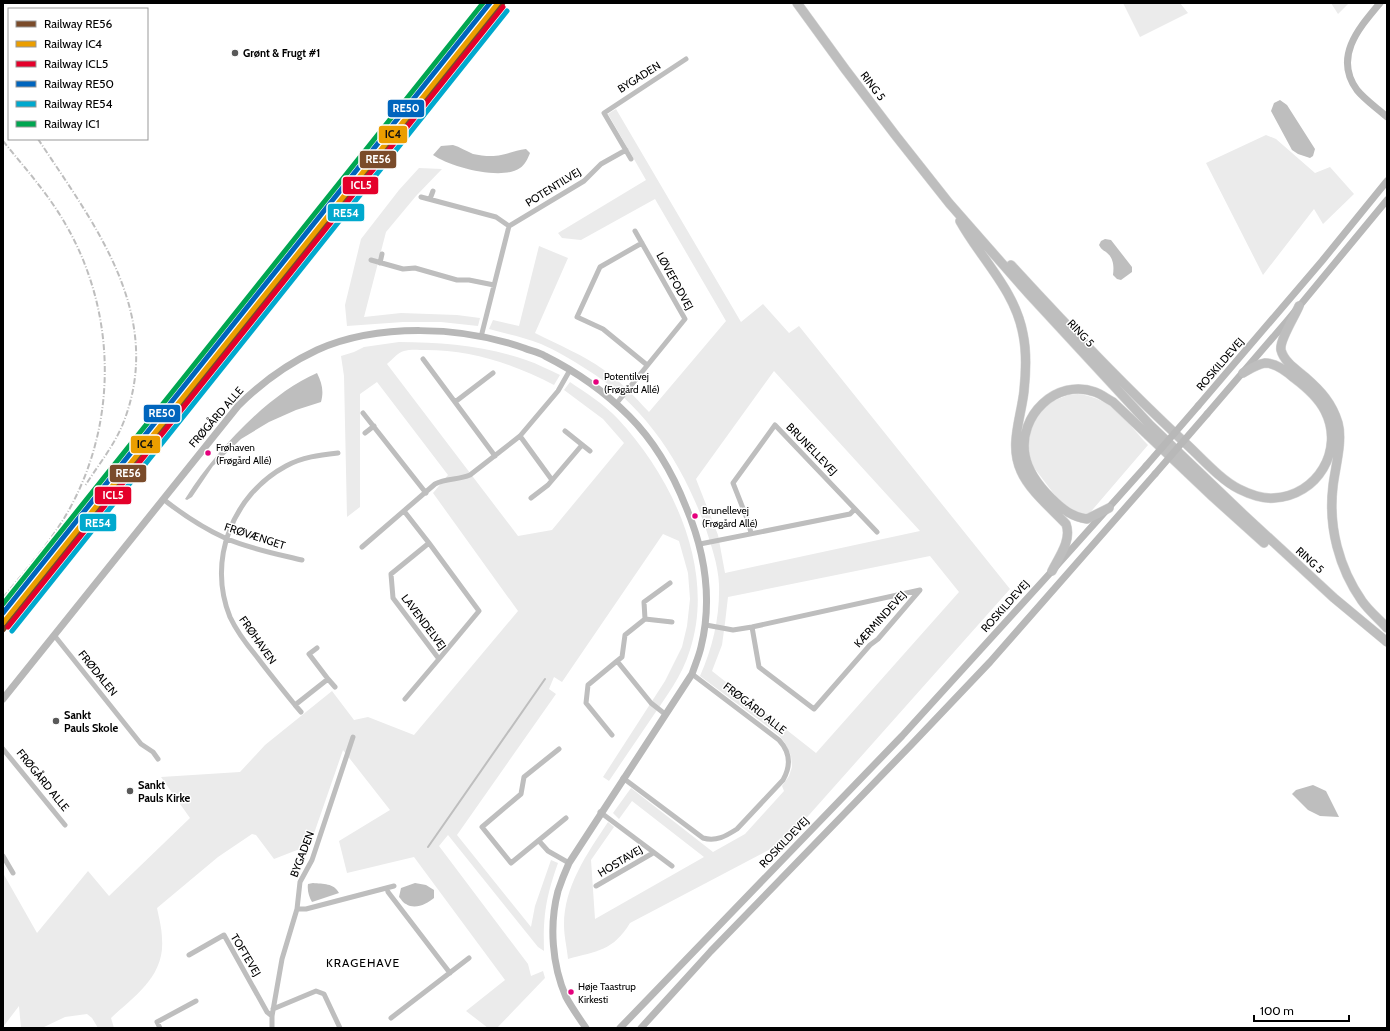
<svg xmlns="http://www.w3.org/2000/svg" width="1390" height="1031" viewBox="0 0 1390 1031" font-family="Cabin,sans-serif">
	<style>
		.green { fill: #ebebeb; fill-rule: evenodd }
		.water { fill: #bebebe }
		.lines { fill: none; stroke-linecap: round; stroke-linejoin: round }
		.stream { stroke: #bebebe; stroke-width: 2 }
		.highway-casing { stroke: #dbdbdb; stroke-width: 10 }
		.street { stroke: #bebebe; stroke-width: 5 }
		.secondary { stroke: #b8b8b8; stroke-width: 7 }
		.highway { stroke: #bebebe; stroke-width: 9 }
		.rail { stroke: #bebebe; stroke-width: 2; stroke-dasharray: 6 2 1 2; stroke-linecap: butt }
		.secondary-bridge { stroke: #b8b8b8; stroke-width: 7 }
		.rail-1-casing { stroke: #fff; stroke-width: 8 }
		.rail-2-casing { stroke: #fff; stroke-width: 8 }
		.rail-3-casing { stroke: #fff; stroke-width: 8 }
		.rail-4-casing { stroke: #fff; stroke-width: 8 }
		.rail-5-casing { stroke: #fff; stroke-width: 8 }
		.rail-6-casing { stroke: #fff; stroke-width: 8 }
		.rail-1 { stroke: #7a4b2a; stroke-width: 5 }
		.rail-2 { stroke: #eb9e00; stroke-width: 5 }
		.rail-3 { stroke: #e4002b; stroke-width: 5 }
		.rail-4 { stroke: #0065bd; stroke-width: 5 }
		.rail-5 { stroke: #00a9ce; stroke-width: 5 }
		.rail-6 { stroke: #00a651; stroke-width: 5 }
		.poi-dot { fill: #595959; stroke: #fff; stroke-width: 1.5 }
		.bus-dot { fill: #e5007d; stroke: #fff; stroke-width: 1.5 }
		.labels { text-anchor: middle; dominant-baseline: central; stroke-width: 3; stroke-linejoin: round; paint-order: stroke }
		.bus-label { font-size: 10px; fill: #000; stroke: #fff; text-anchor: start }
		.poi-label { font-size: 11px; font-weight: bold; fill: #000; stroke: #fff; text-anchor: start }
		.street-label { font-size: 11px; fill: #000; stroke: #fff }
		.neighbourhood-label { font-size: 12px; letter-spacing: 1px; fill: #000; stroke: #fff }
		.line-badge { stroke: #fff; stroke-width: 1.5 }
		.badge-label { font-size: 11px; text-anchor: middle; font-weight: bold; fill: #fff }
		.pale-badge-label { font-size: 11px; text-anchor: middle; font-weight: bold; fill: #111 }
	</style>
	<rect width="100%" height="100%" fill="#fff"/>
	<path class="green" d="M1123 3H1180L1188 13 1140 37Z
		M1331 3H1349L1338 14Z
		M616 109 741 322 763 304 789 333 799 326 1010 589 785 842 778 845 630 923C613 951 597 951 568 959 567 948 564 936 564 925 564 886 587 854 608 822L614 827 591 860 595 919 704 857 632 801 619 819 613 813 631 788 713 852 745 834 784 791 782 786 789 776 792 767 791 756 785 743 779 735 700 676C713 647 720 616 719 584 718 564 711 545 705 526 682 463 644 404 586 369 572 360 557 351 541 344 524 337 506 334 489 329L493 320 519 326 539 246 568 258 535 333C559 345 583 355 604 370 621 382 635 397 649 412L726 321 655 199 581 240 562 238 558 233 646 180 608 114ZM774 371 920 531 725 573 718 535 696 479ZM930 556 959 592 816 753 712 671 722 645 725 623 728 597Z
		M1266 135 1276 139 1315 173 1330 167 1354 194 1323 224 1314 209 1263 275 1206 163Z
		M419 168 442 169 416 196 386 232 364 317 401 313 457 315 480 318 478 326 441 322H403L347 326 345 305 361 239 399 190Z
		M399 342C443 342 485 346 526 360 538 364 549 370 560 375L554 385C514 364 472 350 425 350 419 350 410 349 404 351 398 352 392 360 387 364L518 536 552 530 624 443 603 419 564 390 570 382C586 393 604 404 618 419 673 478 716 570 690 650 682 676 666 697 651 719 637 740 623 760 609 781L603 777 665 681 682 647 687 626 690 599 688 573 679 541 663 534 562 682 554 677 549 689 556 694 457 835 531 927 535 906 551 860 558 863C546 897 543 915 544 951L538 947 448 835 439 846 528 964 531 976 543 971 545 978 497 1028H488L466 1011 505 980 414 857 347 873 339 841 390 810 343 750 310 845 274 859 256 835 252 834 218 857 157 908C159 918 162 929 162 939 165 976 135 996 111 1018L114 1028H98L92 1018 87 1014 65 1017 42 1028H21L19 1006 3 1027V873L37 933 88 871 109 896 190 818 161 777 240 772 265 745 332 691 354 720 368 717 414 735 518 611 433 493 448 475 377 382 360 394V507L347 517 344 376 341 356 354 352 364 347Z
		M1078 394C1113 398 1126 422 1148 445L1088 515H1082L1065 506 1054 494 1032 465 1027 451 1032 424 1048 403 1068 395Z"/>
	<path class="water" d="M1280 100 1287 105 1315 149 1313 156 1310 158 1298 154 1292 150 1271 111 1274 103Z
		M453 145C460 147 466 151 473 154 482 156 493 157 501 155 510 153 517 150 526 149L530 153C528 158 525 165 520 168 502 181 450 167 433 155L441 146Z
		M1105 239 1111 240 1132 267V272L1121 280 1117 279 1113 275C1114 267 1114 258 1106 252 1103 250 1101 249 1099 245L1101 241Z
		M317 373C322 383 324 391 321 402L296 410 269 422 241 439 213 466 192 497 187 500 185 499 187 496C215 452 268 394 317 373Z
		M1313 785 1326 791 1339 817 1320 816 1308 810 1292 794 1296 790Z
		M313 883C323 884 334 883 339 893L312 902C309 897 307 890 308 884Z
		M415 883 426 885 434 890V898C427 904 415 910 406 904 403 903 401 899 399 897L401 888Z"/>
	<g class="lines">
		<path class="stream" d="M428 847 545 679"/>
		<g class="highway-casing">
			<path id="highway" d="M797 3 845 69 896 136 949 203 1028 293 1149 424 1243 514 1334 598 1387 642
				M960 221C981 259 1015 290 1023 334 1027 353 1026 372 1024 391 1021 418 1009 445 1021 471 1029 490 1052 509 1066 524 1072 540 1059 557 1052 571
				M1011 265C1066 325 1122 384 1182 440 1198 454 1220 480 1239 489 1249 494 1262 499 1274 498 1317 496 1345 450 1325 411 1318 397 1306 387 1294 378 1286 371 1276 363 1265 363 1257 364 1250 369 1243 373
				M1299 306C1295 316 1279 341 1281 350 1284 362 1297 370 1305 377 1321 391 1332 403 1338 423 1343 441 1335 468 1333 486 1328 527 1339 568 1362 601 1369 611 1379 619 1387 628
				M1109 508 1087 519C1072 517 1062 509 1051 498 1039 486 1028 472 1025 455 1018 416 1056 378 1095 392 1101 394 1107 399 1113 402L1213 497 1264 543"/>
		</g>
		<path class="street" d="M631 159 604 113 686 59
			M421 197 496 217 509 226
			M430 199 433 191
			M642 243 600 267 577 317 603 329 647 365
			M371 260 403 269 415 268 457 280H469L494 285
			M380 263 382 254
			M481 337 509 226 584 181 601 164 626 150
			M423 359 495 456
			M455 402 493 373
			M616 404 685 319 635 231
			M363 413 426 493
			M565 431 590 451
			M365 433 374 426
			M520 436 552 480
			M531 498 548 485 582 445
			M163 499C182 514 203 528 225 538 250 549 277 554 302 560
			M404 511 429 543 391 574 393 598 439 659 405 699
			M751 533 748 521 733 483 775 425 877 532
			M429 543 479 611 439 659
			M700 544 850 514 855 509
			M362 547 435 484C446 478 458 480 470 475L520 436 558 391 570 370
			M645 619 644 602 670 583
			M706 625 733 630 752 627 920 590 878 639 870 645 814 709 759 667 752 627
			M54 635 141 744 153 752 158 759
			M317 648 309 654 328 679 295 705C282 689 269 673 257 657 247 645 237 632 230 617 207 561 232 495 286 466 302 457 320 455 338 453
			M617 661 622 657 625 635 645 619 672 622
			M328 679 335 687
			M295 705 301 712
			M612 735 586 703 588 685 617 661 651 703 665 714
			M3 749 65 825
			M559 749 524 777 521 794 482 827 511 863 566 818
			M623 778 703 838C716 842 726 836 737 829L783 780C791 766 790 752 779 740L692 674
			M600 812 672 866
			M539 841 548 851 569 863
			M3 856 13 873
			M596 886 653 853
			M387 888 388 892 450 973
			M297 909H306L394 886
			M189 955 224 935 267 1012 272 1016
			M273 1009 316 991 324 994 340 1028
			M391 1018 469 958
			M160 1028 157 1022 196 1001
			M272 1028V1016L282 959 297 909 300 882 312 860 353 737"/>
		<path class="secondary" d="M1380 3C1359 28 1333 57 1357 90 1365 100 1377 108 1387 117
			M1198 406 1322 261 1387 181
			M1207 414 1287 321 1387 200
			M3 699 238 406C261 383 287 364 317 350 378 323 462 326 524 348 531 351 538 352 545 356 575 371 605 392 629 416 654 441 673 474 686 507 705 552 713 598 701 647 699 656 695 665 692 674L569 863C565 872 561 882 558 891 549 925 552 965 566 997 572 1008 579 1018 586 1028
			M620 1028 902 736 1052 571 1146 466
			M641 1028 711 951 912 744 990 662 1155 474"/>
		<use href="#highway" class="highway"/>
		<path class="rail" d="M38 139C94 224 165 314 124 421 115 445 98 465 85 486
			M3 141C25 168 49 195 66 225 116 312 118 420 70 508 52 541 26 569 3 598"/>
		<path class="secondary-bridge" d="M1146 466 1198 406
			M1155 474 1207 414"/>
		<g class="rail-1-casing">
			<path id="rail-1" d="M3 630C171 422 335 211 503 3"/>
		</g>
		<g class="rail-2-casing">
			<path id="rail-2" d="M3 623 498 3"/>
		</g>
		<g class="rail-3-casing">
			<path id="rail-3" d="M8 627 503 7"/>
		</g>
		<g class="rail-4-casing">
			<path id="rail-4" d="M3 613 490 3"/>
		</g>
		<g class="rail-5-casing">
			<path id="rail-5" d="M12 631 507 11"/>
		</g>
		<g class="rail-6-casing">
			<path id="rail-6" d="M3 604 483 3"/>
		</g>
		<use href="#rail-1" class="rail-1"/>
		<use href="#rail-2" class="rail-2"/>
		<use href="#rail-3" class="rail-3"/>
		<use href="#rail-4" class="rail-4"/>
		<use href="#rail-5" class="rail-5"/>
		<use href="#rail-6" class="rail-6"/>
	</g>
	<g class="poi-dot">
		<circle cx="235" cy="53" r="4"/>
		<circle cx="56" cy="721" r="4"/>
		<circle cx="130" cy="791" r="4"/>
	</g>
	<g class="bus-dot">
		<circle cx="596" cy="382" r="3.5"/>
		<circle cx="208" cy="453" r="3.5"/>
		<circle cx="695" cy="516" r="3.5"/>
		<circle cx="571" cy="992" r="3.5"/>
	</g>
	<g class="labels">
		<g class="bus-label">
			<text x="604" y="376">Potentilvej<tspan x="604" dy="13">(Frøgård Allé)</tspan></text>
			<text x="216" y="447">Frøhaven<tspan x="216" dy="13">(Frøgård Allé)</tspan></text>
			<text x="702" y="510">Brunellevej<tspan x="702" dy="13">(Frøgård Allé)</tspan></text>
			<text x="578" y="986">Høje Taastrup<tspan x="578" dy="13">Kirkesti</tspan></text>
		</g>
		<g class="poi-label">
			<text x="243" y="53">Grønt &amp; Frugt #1</text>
			<text x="64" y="715">Sankt<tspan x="64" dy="13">Pauls Skole</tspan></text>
			<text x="138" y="785">Sankt<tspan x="138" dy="13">Pauls Kirke</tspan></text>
		</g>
		<g class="street-label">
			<text transform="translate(639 77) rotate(-32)">BYGADEN</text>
			<text transform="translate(873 86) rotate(53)">RING 5</text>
			<text transform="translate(553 187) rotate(-32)">POTENTILVEJ</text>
			<text transform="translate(675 281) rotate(61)">LØVEFODVEJ</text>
			<text transform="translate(1081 333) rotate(47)">RING 5</text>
			<text transform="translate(1220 364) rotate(-49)">ROSKILDEVEJ</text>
			<text transform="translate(216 417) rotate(-49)">FRØGÅRD ALLE</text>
			<text transform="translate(812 449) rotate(46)">BRUNELLEVEJ</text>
			<text transform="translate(255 536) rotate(18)">FRØVÆNGET</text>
			<text transform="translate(1310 560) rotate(42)">RING 5</text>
			<text transform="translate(1005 606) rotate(-48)">ROSKILDEVEJ</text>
			<text transform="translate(880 619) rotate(-48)">KÆRMINDEVEJ</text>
			<text transform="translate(424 622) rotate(53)">LAVENDELVEJ</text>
			<text transform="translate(258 640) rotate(55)">FRØHAVEN</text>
			<text transform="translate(98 673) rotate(51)">FRØDALEN</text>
			<text transform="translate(755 708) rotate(38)">FRØGÅRD ALLE</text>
			<text transform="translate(43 780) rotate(51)">FRØGÅRD ALLE</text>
			<text transform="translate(784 842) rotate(-46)">ROSKILDEVEJ</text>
			<text transform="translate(302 854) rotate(-69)">BYGADEN</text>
			<text transform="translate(620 861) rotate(-31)">HOSTAVEJ</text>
			<text transform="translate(246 955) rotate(59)">TOFTEVEJ</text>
		</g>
		<g class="neighbourhood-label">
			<text x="363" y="962">KRAGEHAVE</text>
		</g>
	</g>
	<g class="line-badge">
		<rect x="387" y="99" width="38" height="19" rx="4" fill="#0065bd"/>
		<rect x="378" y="125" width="30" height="19" rx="4" fill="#eb9e00"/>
		<rect x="359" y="150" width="38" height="19" rx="4" fill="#7a4b2a"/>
		<rect x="342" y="176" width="37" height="19" rx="4" fill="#e4002b"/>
		<rect x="327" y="203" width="38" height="19" rx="4" fill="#00a9ce"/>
		<rect x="143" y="404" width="38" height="19" rx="4" fill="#0065bd"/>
		<rect x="130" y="435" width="31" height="19" rx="4" fill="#eb9e00"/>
		<rect x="109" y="464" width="38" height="19" rx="4" fill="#7a4b2a"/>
		<rect x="94" y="486" width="38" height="19" rx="4" fill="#e4002b"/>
		<rect x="79" y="513" width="38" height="19" rx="4" fill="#00a9ce"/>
	</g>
	<g class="badge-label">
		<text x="406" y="112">RE50</text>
		<text x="378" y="163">RE56</text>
		<text x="361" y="189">ICL5</text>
		<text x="346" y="217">RE54</text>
		<text x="162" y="417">RE50</text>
		<text x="128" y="477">RE56</text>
		<text x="113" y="499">ICL5</text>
		<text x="98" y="527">RE54</text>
	</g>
	<g class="pale-badge-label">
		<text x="393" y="138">IC4</text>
		<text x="145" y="448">IC4</text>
	</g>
	<rect width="1390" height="1031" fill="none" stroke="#000000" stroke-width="8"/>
	<rect x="8" y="8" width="140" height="132" fill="#ffffff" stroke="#999999"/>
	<rect x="16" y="21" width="20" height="6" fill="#7a4b2a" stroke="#999999"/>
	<text x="44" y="28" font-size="12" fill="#000000">Railway RE56</text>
	<rect x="16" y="41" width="20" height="6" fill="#eb9e00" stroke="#999999"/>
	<text x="44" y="48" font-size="12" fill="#000000">Railway IC4</text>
	<rect x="16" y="61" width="20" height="6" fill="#e4002b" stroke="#999999"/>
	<text x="44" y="68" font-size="12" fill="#000000">Railway ICL5</text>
	<rect x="16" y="81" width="20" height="6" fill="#0065bd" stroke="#999999"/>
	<text x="44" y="88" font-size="12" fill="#000000">Railway RE50</text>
	<rect x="16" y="101" width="20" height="6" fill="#00a9ce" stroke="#999999"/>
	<text x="44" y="108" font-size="12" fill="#000000">Railway RE54</text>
	<rect x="16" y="121" width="20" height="6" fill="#00a651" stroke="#999999"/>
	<text x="44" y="128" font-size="12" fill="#000000">Railway IC1</text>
	<path d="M1254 1015v6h95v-6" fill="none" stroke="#000000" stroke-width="2"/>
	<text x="1260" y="1015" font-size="12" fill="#000000" stroke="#ffffff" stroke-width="3" paint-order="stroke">100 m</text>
</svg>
